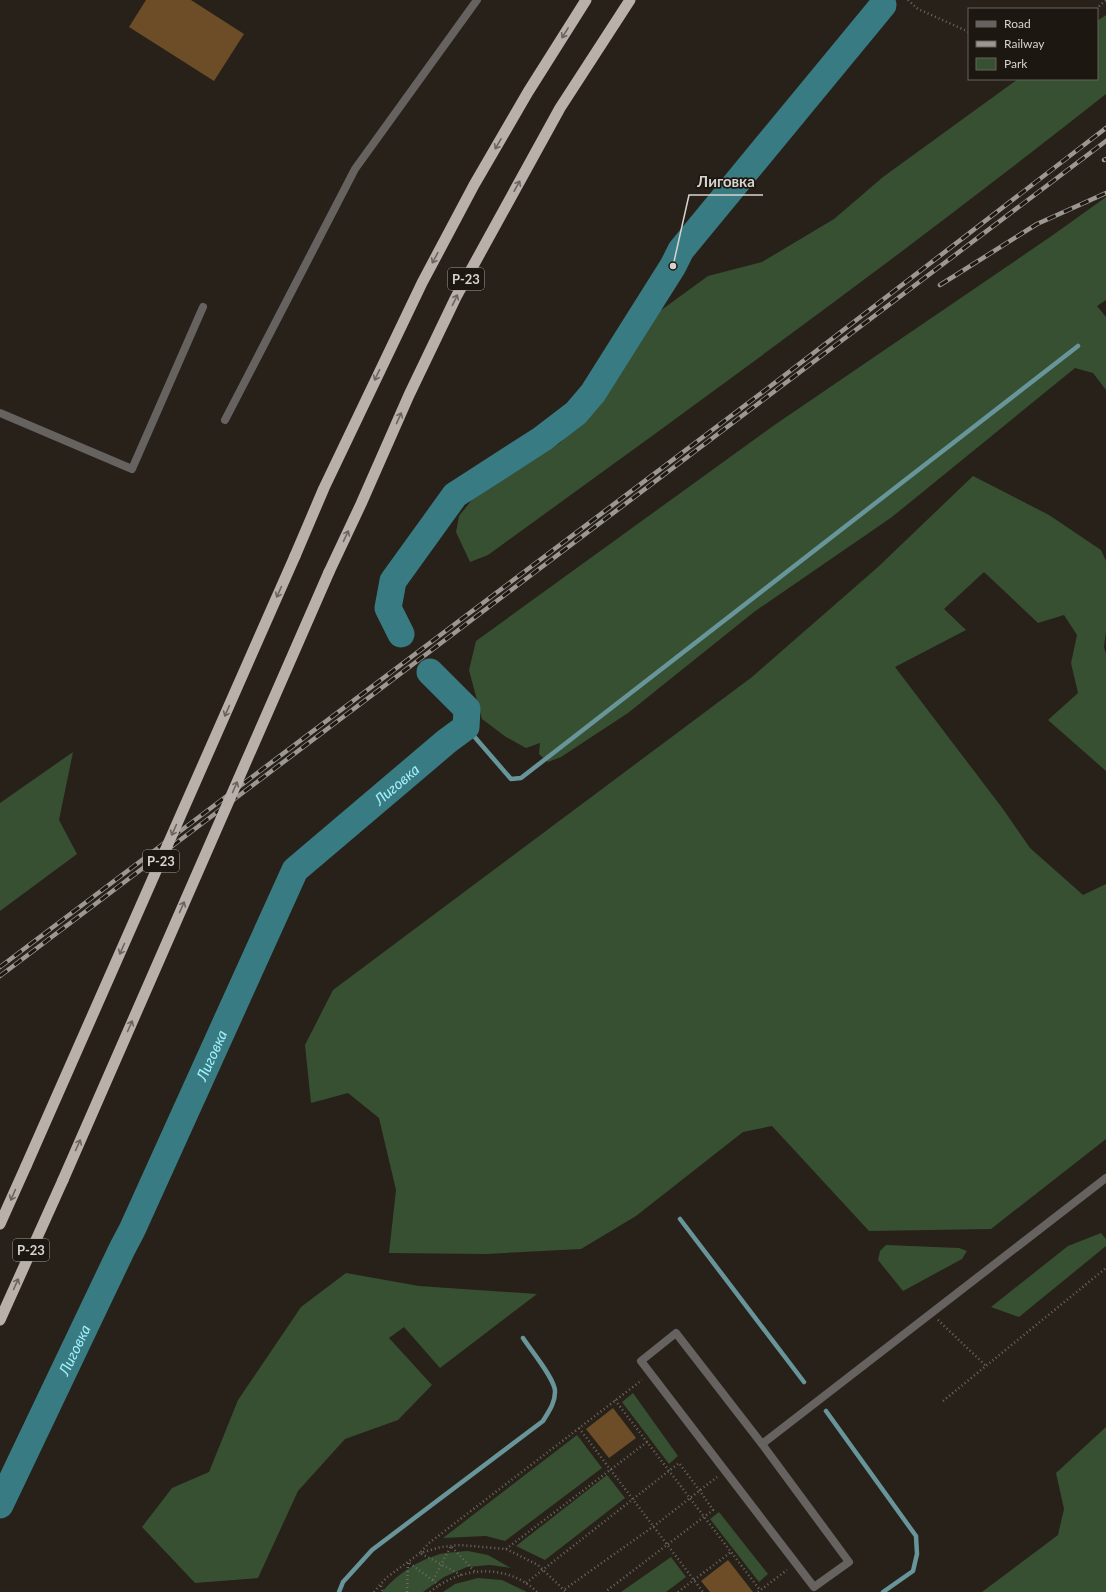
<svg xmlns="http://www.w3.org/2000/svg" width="1106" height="1592" viewBox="0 0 1106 1592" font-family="Lato,sans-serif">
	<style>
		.green { fill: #365031 }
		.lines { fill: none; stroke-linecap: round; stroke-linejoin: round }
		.stream { stroke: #68959a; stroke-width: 4.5 }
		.river { stroke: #397b83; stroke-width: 27 }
		.building { fill: #6c4d27 }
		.path { stroke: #6e6963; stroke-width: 2.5; stroke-dasharray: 1 3; stroke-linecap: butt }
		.service { stroke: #666260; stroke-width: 8 }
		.minor { stroke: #666260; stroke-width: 8 }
		.trunk { stroke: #b9b0aa; stroke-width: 11 }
		.rail-casing { stroke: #9c9792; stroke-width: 4.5 }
		.rail { stroke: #1d1711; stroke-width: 3; stroke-dasharray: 9; stroke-linecap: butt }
		.trunk-bridge { stroke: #b9b0aa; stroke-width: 11 }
		.oneway { stroke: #6b645e }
		.labels { text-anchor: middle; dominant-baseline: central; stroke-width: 3.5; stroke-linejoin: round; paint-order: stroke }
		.shield { fill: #1d1711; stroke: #9f9b96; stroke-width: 1 }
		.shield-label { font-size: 13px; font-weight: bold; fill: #d7d3cf }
		.water-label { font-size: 15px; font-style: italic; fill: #a3f2fd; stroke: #1d1711 }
		.leader { fill: none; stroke: #d7d3cf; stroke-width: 1.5 }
		.callout-dot { fill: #d7d3cf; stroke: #1d1711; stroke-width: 1.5 }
		.callout-label { font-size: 15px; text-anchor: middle; font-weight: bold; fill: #d7d3cf; stroke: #1d1711; stroke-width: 3.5; stroke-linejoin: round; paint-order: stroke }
	</style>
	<rect width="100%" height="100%" fill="#27211a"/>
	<path class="green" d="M1106 15V94C904 254 696 404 488 555L470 562 456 532 459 516 475 496 514 470 560 443 591 411 649 319 708 276 762 262 834 219 883 177 1018 79H1097V21Z
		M1106 197V300L1097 306 1106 317V390L1093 373 1075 368 892 517 754 612 628 713 561 757 548 762 539 754 540 743 526 748 506 737 482 719 469 670 476 641 773 426 1053 235Z
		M973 476 1049 515 1101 550 1106 561V631L1104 647 1106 654V771L1048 720 1078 693 1071 663 1077 635 1064 615 1038 623 984 572 944 609 966 630 895 667 1003 809 1030 848 1083 895 1106 884V1139L991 1229 869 1231 772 1126 743 1132 636 1216 581 1249 486 1254 389 1253 396 1190 379 1118 348 1093 311 1103 305 1045 333 990 752 677 878 567Z
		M73 752 59 820 77 854 0 911V803Z
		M1101 1233 1106 1239V1246L1019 1317 991 1307 1068 1246Z
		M886 1245 959 1248 967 1251 962 1259 903 1291 878 1260 880 1251Z
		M346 1273 419 1286 537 1294 440 1368 404 1327 389 1338 432 1385 398 1420 345 1439 298 1491 258 1578 195 1583 142 1527 172 1488 209 1472 238 1400 301 1307Z
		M633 1393 678 1456 669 1464 622 1402Z
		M1106 1427V1592H982L1058 1535 1064 1509 1056 1473Z
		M577 1435 602 1468 505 1541 486 1536 443 1538Z
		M607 1475 625 1498 545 1560 516 1546Z
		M719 1512 768 1574 759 1582 710 1519Z
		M468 1551 488 1555 511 1568 490 1565 467 1567 444 1577 423 1592H382C397 1574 417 1561 440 1554 449 1552 459 1552 468 1551Z
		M671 1557 686 1577 666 1592H621Z
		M478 1578 502 1580 527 1592H443L455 1584Z"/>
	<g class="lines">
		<path class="stream" d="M466 727 511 779 521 778 1078 346
			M680 1219 804 1382
			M826 1411 916 1536 917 1554 913 1571 883 1592
			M339 1592 343 1582 372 1550 543 1421C549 1411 555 1403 555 1392 556 1380 530 1349 523 1338"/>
		<g class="river">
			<path d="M401 634 388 608 393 581 455 495 542 439 576 413 593 393 673 266 681 250 883 5"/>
			<path id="s1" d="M0 1505 122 1249 132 1230 295 870 447 741 466 727 467 709 430 672"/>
		</g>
	</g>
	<path class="building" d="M146 0H191L244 34 214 81 129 27Z
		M613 1408 636 1438 609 1458 586 1429Z
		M728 1560 753 1592H710L701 1581Z"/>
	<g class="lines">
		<path class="path" d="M908 0 918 9 969 32
			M1096 9 1106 0
			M938 1320 986 1366
			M615 1400 760 1590
			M943 1401 1106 1268
			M579 1428 703 1592
			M506 1549 647 1442
			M461 1575 420 1553 429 1543 642 1380
			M433 1580 451 1546 475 1572
			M526 1583 679 1463 700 1491 713 1510 605 1592
			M381 1586 383 1592
			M565 1589 654 1526 717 1477
			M374 1592 386 1578 420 1553 441 1547 460 1545 506 1549 538 1565 566 1592
			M407 1592 408 1562 439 1585
			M430 1592C461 1566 507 1563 537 1592
			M678 1592 731 1552
			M758 1592 787 1570"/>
		<path class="service" d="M0 413 132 469 203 307
			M225 420 355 169 477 0
			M676 1333 762 1444 849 1562 814 1587 641 1361Z"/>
		<path class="minor" d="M762 1444 1106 1178"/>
		<path class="trunk" d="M295 556 324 488 422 283 474 185 528 92 586 0
			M329 572 361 504 409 395 456 297 560 108 630 0
			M0 1224 26 1166
			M0 1320 63 1180"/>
		<g class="rail-casing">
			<path id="rail" d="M1104 160 1106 159
				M940 285 1037 224 1106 193
				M0 967 768 388 1106 128
				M0 976 1106 141"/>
		</g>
		<use href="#rail" class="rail"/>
		<path class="trunk-bridge" d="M26 1166 295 556
			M63 1180 329 572"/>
	</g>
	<defs><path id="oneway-shaft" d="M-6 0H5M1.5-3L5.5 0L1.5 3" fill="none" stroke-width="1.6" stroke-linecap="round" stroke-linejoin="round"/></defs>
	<g class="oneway">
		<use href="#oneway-shaft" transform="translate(565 33) rotate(122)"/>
		<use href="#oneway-shaft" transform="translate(498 144) rotate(120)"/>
		<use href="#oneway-shaft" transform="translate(517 186) rotate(-61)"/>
		<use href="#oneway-shaft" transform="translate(435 258) rotate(118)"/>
		<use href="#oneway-shaft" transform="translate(455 300) rotate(-64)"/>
		<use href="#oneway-shaft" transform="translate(377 375) rotate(116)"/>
		<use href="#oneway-shaft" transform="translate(399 418) rotate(-66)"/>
		<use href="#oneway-shaft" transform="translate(346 536) rotate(-65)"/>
		<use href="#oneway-shaft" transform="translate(279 592) rotate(114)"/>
		<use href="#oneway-shaft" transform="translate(227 711) rotate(114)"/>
		<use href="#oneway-shaft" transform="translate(235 787) rotate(-66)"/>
		<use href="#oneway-shaft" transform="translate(174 830) rotate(114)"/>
		<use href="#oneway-shaft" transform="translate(182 907) rotate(-66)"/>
		<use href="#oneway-shaft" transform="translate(122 949) rotate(114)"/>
		<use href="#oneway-shaft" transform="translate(130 1026) rotate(-66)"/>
		<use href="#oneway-shaft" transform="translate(78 1145) rotate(-66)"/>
		<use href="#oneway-shaft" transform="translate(13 1195) rotate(114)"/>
		<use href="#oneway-shaft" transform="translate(16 1284) rotate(-66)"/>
	</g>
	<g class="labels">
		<g class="shield">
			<rect x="448" y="268" width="36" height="22" rx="3"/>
			<rect x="143" y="850" width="36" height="22" rx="3"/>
			<rect x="13" y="1239" width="36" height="22" rx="3"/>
		</g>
		<g class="shield-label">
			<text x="466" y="279">Р-23</text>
			<text x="161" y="861">Р-23</text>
			<text x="31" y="1250">Р-23</text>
		</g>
		<g class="water-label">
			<text stroke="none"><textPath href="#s1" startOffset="833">Лиговка</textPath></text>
			<text stroke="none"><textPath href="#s1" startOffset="497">Лиговка</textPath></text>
			<text stroke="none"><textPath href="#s1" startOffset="172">Лиговка</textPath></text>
		</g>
	</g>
	<path class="leader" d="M673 266L689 195H763"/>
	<circle class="callout-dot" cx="673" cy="266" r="4"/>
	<g class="callout-label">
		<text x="726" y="187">Лиговка</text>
	</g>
	<rect x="968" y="8" width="130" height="72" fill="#1d1711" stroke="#67625d"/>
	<rect x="976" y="21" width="20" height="6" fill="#666260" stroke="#67625d"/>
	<text x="1004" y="28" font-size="12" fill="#d7d3cf">Road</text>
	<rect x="976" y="41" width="20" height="6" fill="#9c9792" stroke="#67625d"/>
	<text x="1004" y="48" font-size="12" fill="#d7d3cf">Railway</text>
	<rect x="976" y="58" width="20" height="12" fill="#365031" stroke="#67625d"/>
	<text x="1004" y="68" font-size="12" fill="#d7d3cf">Park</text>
</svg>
